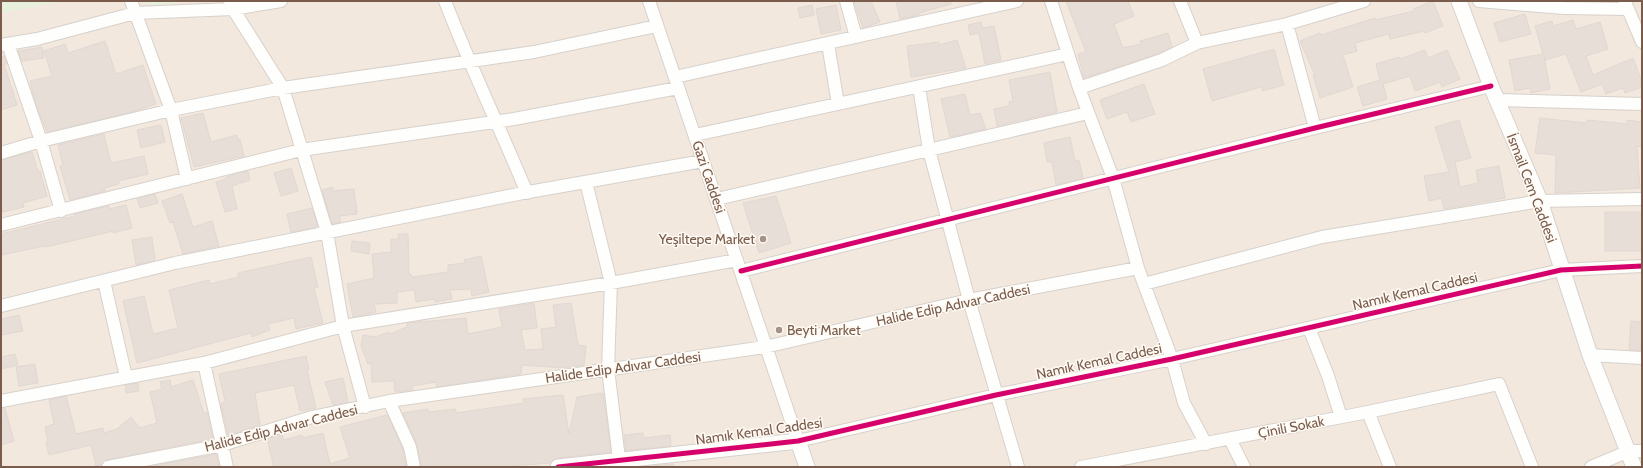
<svg xmlns="http://www.w3.org/2000/svg" width="1643" height="468" viewBox="0 0 1643 468" font-family="Cabin,sans-serif">
	<style>
		.residential { fill: #f2e8de }
		.green { fill: #e7f0db }
		.building { fill: #e6ded7; stroke: #e2d8d2 }
		.lines { fill: none; stroke-linecap: round; stroke-linejoin: round }
		.minor-casing { stroke: #d7d1cb; stroke-width: 14 }
		.tertiary-casing { stroke: #d7d1cb; stroke-width: 17 }
		.minor { stroke: #fefefd; stroke-width: 12 }
		.tertiary { stroke: #fefefd; stroke-width: 15 }
		.cycleway-casing { stroke: #fffaf3; stroke-width: 8 }
		.cycleway { stroke: #d6006c; stroke-width: 5 }
		.poi-dot { fill: #a69286; stroke: #fffaf3; stroke-width: 1.5 }
		.labels { text-anchor: middle; dominant-baseline: central; stroke-width: 3; stroke-linejoin: round; paint-order: stroke }
		.street-label { font-size: 14px; fill: #7a5c4d; stroke: #fffaf3 }
		.poi-label { font-size: 14px; fill: #7a5c4d; stroke: #fffaf3; text-anchor: end }
	</style>
	<rect width="100%" height="100%" fill="#f9f5f0"/>
	<path class="residential" d="M1 1H1642V467H1Z"/>
	<path class="green" d="M1 1H62L1 13Z
		M141 1H190L152 6Z"/>
	<path class="building" d="M854 1H871L880 22 863 28Z
		M896 1H951V4L919 13V15L900 19Z
		M1066 1H1128L1134 16 1114 24 1123 48 1141 44 1140 41 1168 33 1172 47 1159 53 1084 78 1078 54 1086 52Z
		M1433 1 1443 26 1425 33 1424 31 1390 39 1389 34 1355 43 1357 51 1343 55 1353 87 1320 98 1313 75H1315L1300 41 1320 33 1321 35 1375 18V20L1414 11 1413 9Z
		M812 5 814 15 800 18 798 8Z
		M836 5 841 30 821 34 816 9Z
		M1525 14 1531 34 1500 42 1494 23Z
		M1573 20 1576 29 1600 22 1608 49 1586 56 1593 75 1633 58 1642 82V87L1625 93 1623 88 1606 94 1602 84 1581 92 1566 54 1545 60 1544 56 1550 89 1531 93 1530 88 1515 91 1509 60 1543 54 1535 26 1552 21 1553 26Z
		M981 22 982 28 994 26 1001 60 985 64 979 33 970 35 968 25Z
		M957 40 966 68 911 77 907 46 939 42V45Z
		M105 41 116 74 143 65 156 104 132 112 47 132 35 102 30 81 52 76 44 51 65 44 68 53Z
		M42 47 44 58 22 61 18 51Z
		M1274 49 1284 85 1263 91 1261 87 1212 101 1203 69Z
		M1425 50 1428 58 1447 50 1460 79 1442 87 1440 82 1415 91 1410 76 1383 84 1387 99 1363 106 1357 87 1380 80 1376 64 1399 57 1400 59Z
		M4 56 7 64H4L17 105 1 110V57Z
		M1050 72 1057 112 997 126 994 109 1009 106V102L1013 101 1009 80Z
		M1144 84 1155 114 1131 122 1127 112 1107 119 1100 100Z
		M965 94 970 115 980 113 986 129 950 137 941 99Z
		M203 113 211 142 237 135 238 140 240 139 244 156 194 167 181 118Z
		M1540 118 1587 123V120L1627 124V120L1642 122V147L1637 146 1640 188 1555 193 1556 155 1535 153Z
		M1459 120 1471 158 1455 162 1460 187 1478 183 1476 170 1499 166 1505 198 1444 209 1442 198 1429 201 1424 176 1449 172 1435 127Z
		M161 125 165 142 141 148 137 130Z
		M104 134 111 163 144 156 148 174 118 181 119 184 104 188 105 191 70 200 60 166 63 165 58 145Z
		M1070 137 1075 161 1079 160 1083 178 1056 185 1052 162H1047L1044 143Z
		M32 152 38 172 40 171 47 196 23 203 24 207 3 212 1 205V160Z
		M291 168 298 191 281 196 274 173Z
		M248 171 250 180 232 186 237 209 225 212 216 182 226 179V177Z
		M333 187V191L354 189 357 214 339 216 341 222 332 224 322 190Z
		M155 194 158 203 140 208 137 199Z
		M182 194 193 227 212 221 219 246 183 254 173 222 170 223 162 201Z
		M776 196 791 243 759 253 743 203Z
		M126 205 132 228 113 233V231L46 247 45 246 1 255V234L75 216 74 214 109 206V209Z
		M312 208 318 227 291 232 287 214Z
		M1605 212H1642V251H1605Z
		M398 234H408L409 275 411 274 412 277 448 272V265L465 263 464 260 481 256 489 292 472 296 471 289 450 290 452 299 435 302 434 299 416 302 414 290 397 292V303L374 304 376 312 353 317 347 284 374 278 372 254 391 252V239H399Z
		M152 237 155 260 136 265 132 240Z
		M352 241 370 243 369 254 351 251Z
		M311 257 318 287 314 288 323 323 296 329 294 318 268 324 270 330 252 337 251 333 137 363 123 301 144 296 153 334 178 328 169 290 209 280 210 284 238 277V273Z
		M534 303 537 328 521 330 525 350 543 349 541 329 556 327 553 305 571 303 578 345 586 346 584 365 564 368 522 365 521 374 437 387 436 382 412 386 413 390 395 392 394 381 372 382 371 363 368 364 361 346 363 335 375 337 389 332 390 334 407 327V323L466 318 468 334 502 327 499 309Z
		M19 315 23 331 1 335V319Z
		M1631 321 1642 322V350H1629Z
		M15 354 18 365 1 369V357Z
		M306 356 309 370H307L316 408 300 411 294 385 255 393 260 425 228 435 221 404 225 401 219 374Z
		M35 364 38 383 19 386 16 367Z
		M343 378 348 402 333 405 325 382Z
		M170 380 171 387 193 380 204 414 207 412 213 439 107 460 101 465 96 466 91 445 49 455 46 442 48 441 45 427 54 424 49 400 66 396 76 434 103 428 104 433 117 429 131 417 140 428 157 423 150 392 162 389 160 382Z
		M138 383 139 391 126 393 125 385Z
		M603 393 611 452 557 458 550 463 498 467H421L417 444 403 413 428 409V412L456 409V413L524 403 523 399 563 395 569 434 577 397Z
		M1 408H5L14 441 1 445Z
		M387 415 403 449 406 467H274L267 439 282 434 284 440 302 435 303 438 323 433 330 464 350 458 340 427Z
		M643 433V438L670 435 671 446 626 451 624 435Z
		M216 454 219 467H148Z
		M673 464 674 467 653 466Z"/>
	<g class="lines">
		<g class="minor-casing">
			<path id="minor" d="M131 1 171 110 187 179
				M230 1 233 9 283 88 327 232 343 326 365 407
				M445 1C470 66 500 128 527 193
				M649 1 798 441 996 395 1172 359 1561 270 1642 266
				M846 1 856 37
				M1051 1 1079 88 1113 178 1138 268 1172 359 1184 403 1206 444
				M1180 1 1197 43
				M1479 1 1564 8 1628 9
				M1625 2 1642 42
				M1287 24 1315 128
				M8 44 41 141 61 211
				M828 44 838 104
				M1 45 37 39 135 13 233 9 281 1
				M675 77 1017 1
				M919 87 929 150 969 300 1018 467
				M1079 88 1162 60 1197 43 1287 24 1364 1
				M1497 100 1642 104
				M695 135 1068 54
				M1 153 41 141 171 110 283 88 534 52 657 26
				M586 182 611 283 608 369 620 467
				M717 199 1088 113
				M1 225 301 150 514 119 678 88
				M741 271 1315 128 1491 86
				M104 281 126 377
				M1144 284 1322 237 1540 201 1642 199
				M1 306 175 263 523 193 703 161
				M1309 328 1328 376 1341 417
				M1590 355 1642 358
				M204 363 227 467
				M1 401 204 363 343 326 611 283 737 260
				M389 401 410 447 414 467
				M1368 412 1390 467
				M1230 439 1244 467
				M108 467 222 445 312 417 389 401 765 347 969 300 1138 268
				M1081 467 1368 412 1499 384 1532 467
				M1591 467 1629 451H1642"/>
		</g>
		<g class="tertiary-casing">
			<path id="tertiary" d="M1459 1 1491 86 1540 201 1590 355 1634 467
				M558 467 798 441 807 467"/>
		</g>
		<use href="#minor" class="minor"/>
		<use href="#tertiary" class="tertiary"/>
		<g class="cycleway-casing">
			<path id="cycleway" d="M741 271 1315 128 1491 86
				M558 467 798 441 996 395 1172 359 1561 270 1642 266"/>
		</g>
		<use href="#cycleway" class="cycleway"/>
	</g>
	<g class="poi-dot">
		<circle cx="763" cy="239" r="4"/>
		<circle cx="779" cy="330" r="4"/>
	</g>
	<g class="labels">
		<g class="street-label">
			<text transform="translate(709 177) rotate(71)">Gazi Caddesi</text>
			<text transform="translate(1532 188) rotate(69)">İsmail Cem Caddesi</text>
			<text transform="translate(1415 291) rotate(-13)">Namık Kemal Caddesi</text>
			<text transform="translate(953 305) rotate(-12)">Halide Edip Adıvar Caddesi</text>
			<text transform="translate(1099 361) rotate(-12)">Namık Kemal Caddesi</text>
			<text transform="translate(623 367) rotate(-8)">Halide Edip Adıvar Caddesi</text>
			<text transform="translate(1291 427) rotate(-11)">Çinili Sokak</text>
			<text transform="translate(281 428) rotate(-14)">Halide Edip Adıvar Caddesi</text>
			<text transform="translate(759 431) rotate(-8)">Namık Kemal Caddesi</text>
		</g>
		<g class="poi-label">
			<text x="755" y="239">Yeşiltepe Market</text>
			<text x="787" y="330" text-anchor="start">Beyti Market</text>
		</g>
	</g>
	<rect width="1643" height="468" fill="none" stroke="#7a5c4d" stroke-width="4"/>
</svg>
